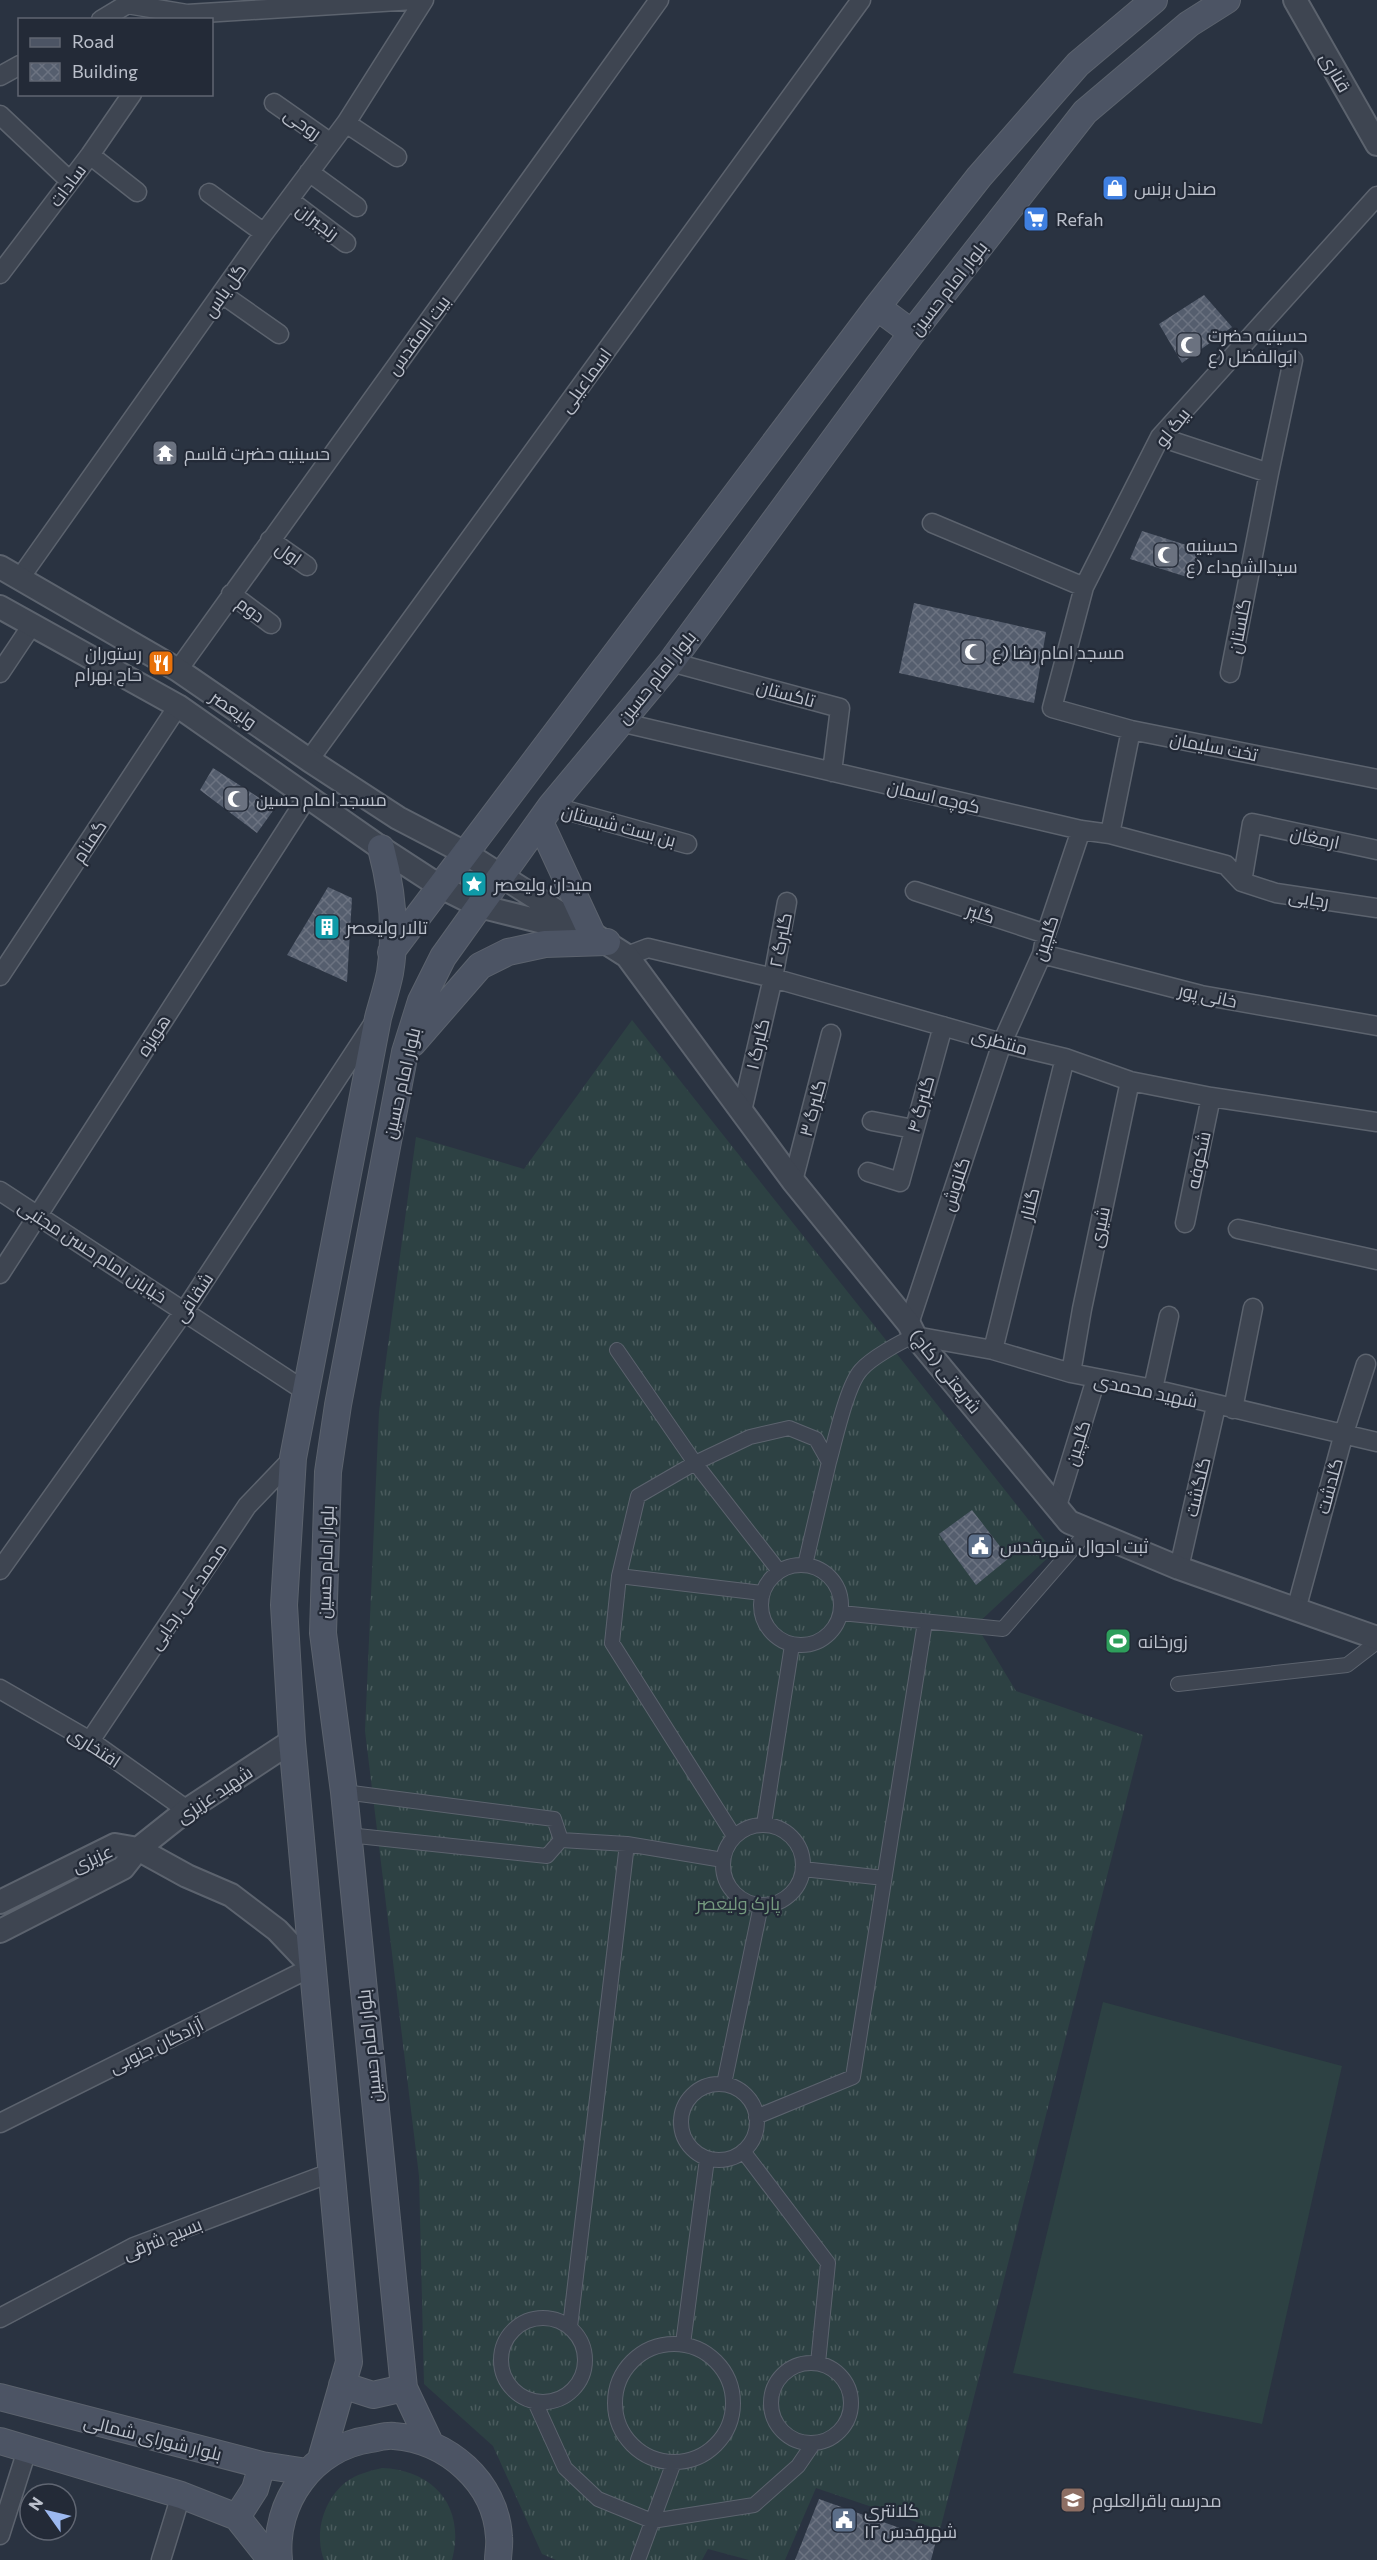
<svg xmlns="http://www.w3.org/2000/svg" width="1377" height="2560" viewBox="0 0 1377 2560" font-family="Commissioner,Cairo,sans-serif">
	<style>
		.grass { fill: url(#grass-tufts) }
		.garden { fill: #2d4143 }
		.building { fill: url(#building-cross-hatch) }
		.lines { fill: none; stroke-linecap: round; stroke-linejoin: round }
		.pedestrian-casing { stroke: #5c636e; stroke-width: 16 }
		.minor-casing { stroke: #5c636e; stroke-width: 21 }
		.tertiary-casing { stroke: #5c636e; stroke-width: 26 }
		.secondary-casing { stroke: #5c636e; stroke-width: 28 }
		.pedestrian { stroke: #3e4551; stroke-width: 14 }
		.minor { stroke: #3e4551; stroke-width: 18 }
		.tertiary { stroke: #3e4551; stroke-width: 22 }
		.secondary { stroke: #4c5464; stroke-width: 26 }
		.labels { text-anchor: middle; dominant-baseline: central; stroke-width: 4.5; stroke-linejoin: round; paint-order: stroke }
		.street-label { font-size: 18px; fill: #bbc0cb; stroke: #232a37 }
		.poi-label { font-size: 18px; fill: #bbc0cb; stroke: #232a37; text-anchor: start }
		.park-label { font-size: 18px; fill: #759a7f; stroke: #232a37 }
	</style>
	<defs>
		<pattern id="grass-tufts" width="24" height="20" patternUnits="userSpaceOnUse" patternTransform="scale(1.5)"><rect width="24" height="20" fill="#2d4143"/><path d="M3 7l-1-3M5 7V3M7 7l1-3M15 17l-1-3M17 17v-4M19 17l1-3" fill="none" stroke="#4a5b5d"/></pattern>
		<pattern id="building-cross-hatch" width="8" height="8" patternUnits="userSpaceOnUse" patternTransform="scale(1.5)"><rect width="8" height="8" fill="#555e6e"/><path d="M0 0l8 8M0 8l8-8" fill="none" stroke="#6c7381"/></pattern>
	</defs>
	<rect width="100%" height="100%" fill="#2a3341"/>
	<path class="grass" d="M632 1020 1054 1552 976 1625 1016 1691 1143 1735 940 2530 816 2488 785 2560H749L708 2549 702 2560H556L542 2554 493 2446 424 2384 419 2176 365 1731 379 1412 416 1137 524 1169Z
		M382 2468C434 2470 466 2507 452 2560H324C314 2534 323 2500 346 2482 357 2474 369 2471 382 2468Z"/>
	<path class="garden" d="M1103 2002 1342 2066 1262 2424 1013 2373Z"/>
	<path class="building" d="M1204 295 1232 327 1182 363 1159 324Z
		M1142 531 1202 550 1190 578 1130 559Z
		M914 603 1046 632 1034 703 899 673Z
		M213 768 275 808 257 833 200 790Z
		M328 887 352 898 347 982 287 955Z
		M972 1510 1009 1558 976 1585 939 1534Z
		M819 2499 936 2541 931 2560H795Z"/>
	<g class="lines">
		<g class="pedestrian-casing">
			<path id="pedestrian" d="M617 1350 695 1463 779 1571
				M829 1462C835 1441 847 1385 861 1370 870 1359 901 1341 915 1336
				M761 1605a40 40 0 1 1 80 0a40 40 0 1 1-80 0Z
				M619 1576 612 1643 734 1836
				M762 1593 619 1576 638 1496 695 1463 750 1437 789 1428 816 1439 829 1462 805 1565
				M841 1613 1003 1629 1089 1530
				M1178 1684 1347 1665 1377 1642
				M344 1792 554 1819 561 1840 627 1844 723 1860
				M764 1824 792 1645
				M723 1865a40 40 0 1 1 80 0a40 40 0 1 1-80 0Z
				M348 1835 547 1856 561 1840
				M803 1869 884 1878
				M724 2084 761 1905
				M681 2122a38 38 0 1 1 76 0a38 38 0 1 1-76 0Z
				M756 2117 853 2077 925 1622
				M743 2151 828 2263 818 2363
				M501 2360a42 42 0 1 1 84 0a42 42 0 1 1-84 0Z
				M570 2327 627 1844
				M683 2344 707 2159
				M615 2403a59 59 0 1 1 118 0a59 59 0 1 1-118 0Z
				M771 2403a40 40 0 1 1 80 0a40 40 0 1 1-80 0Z
				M535 2402 565 2468 598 2499 652 2521 754 2505 798 2466 813 2444
				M638 2560 674 2462"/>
		</g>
		<g class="minor-casing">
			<path id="minor" d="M127 4 187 14
				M101 20 134 0
				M183 20 187 14 414 0
				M0 76 20 65
				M274 103 331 143
				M0 115 70 181
				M346 123 397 157
				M90 155 137 192
				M309 172 357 207
				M209 193 264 233
				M1377 196 1160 437 1084 587 1052 708 1131 730 1377 779
				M289 200 346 243
				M0 274 90 155 132 94
				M222 294 279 334
				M1160 437 1269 473 1230 673
				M1269 473 1293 360
				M932 523 1084 587
				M270 540 307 566
				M20 578 264 233 346 123 424 0
				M231 594 271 624
				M671 662 840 708 832 772
				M178 670 659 0
				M0 673 32 625
				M620 722 1081 830 1110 834 1226 865 1242 882 1276 893 1377 908
				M309 760 861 0
				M551 806 687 844
				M1110 834 1131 730
				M1242 882 1252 823 1377 850
				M915 891 1046 934
				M1042 954 1201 995 1377 1026
				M627 956 648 948 773 978 1002 1043 1065 1058 1130 1081 1211 1097 1377 1122
				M0 976 178 706
				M742 1111 773 978 787 902
				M872 1121 913 1129
				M868 1172 900 1182 943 1026
				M793 1181 831 1034
				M0 1191 305 1391
				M1185 1223 1211 1097
				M1238 1229 1377 1260
				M0 1274 308 796
				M909 1324 1002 1043 1042 954 1046 934 1081 830
				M915 1336 993 1350 1071 1373 1153 1389 1377 1442
				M993 1350 1065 1058
				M1071 1373 1082 1309 1130 1081
				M1153 1389 1169 1316
				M1233 1409 1253 1308
				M1057 1506 1096 1379
				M1179 1568 1216 1406
				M0 1570 185 1310 373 1024
				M1296 1610 1344 1433 1366 1364
				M0 1689 90 1741 187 1810
				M90 1741 247 1506 293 1458
				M0 2123 312 1967
				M0 2318 134 2247 330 2173
				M0 2535 27 2450
				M161 2560 181 2495"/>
		</g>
		<g class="tertiary-casing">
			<path id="tertiary" d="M1295 0 1377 144
				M0 567 178 670 309 760 398 818 467 854 627 956 793 1181 909 1324 915 1336 1069 1522 1179 1568 1377 1638
				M0 607 178 706 381 848 441 887 479 906 575 930
				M0 1902 115 1845 138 1849 187 1876 231 1895 277 1930 312 1967
				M0 1931 123 1868 138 1849 187 1810 292 1741"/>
		</g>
		<g class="secondary-casing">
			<path id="secondary" d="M877 307 912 333
				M540 822 592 934
				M391 952 877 307 979 177 1078 64 1154 0
				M413 1043 480 966 508 952 545 944 607 942
				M342 2385 373 2395 404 2388
				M0 2397 262 2465 307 2472
				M0 2441 181 2495 237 2517 271 2560
				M430 2443 404 2388 344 1792 323 1633 328 1472 338 1405 405 1052 421 1001 443 957 551 806 671 662 912 333 1085 112 1189 24 1227 0
				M321 2459 349 2362 292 1741 284 1605 293 1458 378 1018C382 1003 387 988 390 973 397 931 392 889 381 848
				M237 2517 255 2489 262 2465
				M279 2560C273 2502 313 2447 371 2439 378 2438 386 2435 394 2436 447 2440 496 2482 499 2537 500 2545 498 2553 498 2560"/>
		</g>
		<use href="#pedestrian" class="pedestrian"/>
		<use href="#minor" class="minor"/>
		<use href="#tertiary" class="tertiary"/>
		<use href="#secondary" class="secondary"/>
	</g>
	<defs>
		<g id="shop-square" transform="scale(1.35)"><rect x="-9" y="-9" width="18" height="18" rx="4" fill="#3f7fe0" stroke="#232a37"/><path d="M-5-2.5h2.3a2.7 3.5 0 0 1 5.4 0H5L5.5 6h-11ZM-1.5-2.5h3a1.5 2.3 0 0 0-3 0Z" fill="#fff"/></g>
		<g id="supermarket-square" transform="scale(1.35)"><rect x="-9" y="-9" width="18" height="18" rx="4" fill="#3f7fe0" stroke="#232a37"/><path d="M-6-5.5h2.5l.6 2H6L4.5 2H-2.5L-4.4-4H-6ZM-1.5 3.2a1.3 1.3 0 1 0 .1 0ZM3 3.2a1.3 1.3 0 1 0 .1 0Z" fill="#fff"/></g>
		<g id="mosque-square" transform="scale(1.35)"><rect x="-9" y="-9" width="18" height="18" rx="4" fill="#6b7280" stroke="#232a37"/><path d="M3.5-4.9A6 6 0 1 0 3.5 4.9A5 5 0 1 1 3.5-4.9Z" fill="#fff"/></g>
		<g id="temple-square" transform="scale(1.35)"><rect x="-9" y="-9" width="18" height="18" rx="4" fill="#6b7280" stroke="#232a37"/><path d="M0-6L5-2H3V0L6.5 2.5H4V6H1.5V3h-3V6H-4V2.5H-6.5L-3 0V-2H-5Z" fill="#fff"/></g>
		<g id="restaurant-square" transform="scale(1.35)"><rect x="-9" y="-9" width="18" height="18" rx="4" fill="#e8710a" stroke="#232a37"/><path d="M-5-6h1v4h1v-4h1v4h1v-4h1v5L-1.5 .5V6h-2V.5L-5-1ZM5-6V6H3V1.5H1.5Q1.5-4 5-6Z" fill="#fff"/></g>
		<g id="sight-square" transform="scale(1.35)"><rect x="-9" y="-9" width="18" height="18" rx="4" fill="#0f9aa8" stroke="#232a37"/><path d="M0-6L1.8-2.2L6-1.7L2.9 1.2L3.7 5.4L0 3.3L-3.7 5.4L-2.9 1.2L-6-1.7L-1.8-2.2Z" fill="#fff"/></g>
		<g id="building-square" transform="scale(1.35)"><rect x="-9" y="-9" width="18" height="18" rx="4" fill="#0f9aa8" stroke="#232a37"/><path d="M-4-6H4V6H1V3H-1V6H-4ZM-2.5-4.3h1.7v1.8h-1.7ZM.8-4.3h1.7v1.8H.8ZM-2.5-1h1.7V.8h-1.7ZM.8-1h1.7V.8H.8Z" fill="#fff"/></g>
		<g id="civic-square" transform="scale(1.35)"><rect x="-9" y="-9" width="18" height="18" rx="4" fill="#5c6f8a" stroke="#232a37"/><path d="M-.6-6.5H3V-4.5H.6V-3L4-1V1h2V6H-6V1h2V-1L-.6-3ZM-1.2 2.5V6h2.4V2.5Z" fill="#fff"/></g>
		<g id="stadium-square" transform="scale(1.35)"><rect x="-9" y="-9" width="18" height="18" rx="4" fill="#2e9e5b" stroke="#232a37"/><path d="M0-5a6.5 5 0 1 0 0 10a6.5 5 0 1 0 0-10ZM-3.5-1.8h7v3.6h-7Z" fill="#fff"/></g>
		<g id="school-square" transform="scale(1.35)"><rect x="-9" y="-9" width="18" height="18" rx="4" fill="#8d6e63" stroke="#232a37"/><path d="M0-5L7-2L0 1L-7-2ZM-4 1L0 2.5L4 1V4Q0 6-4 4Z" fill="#fff"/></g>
	</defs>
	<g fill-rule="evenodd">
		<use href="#shop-square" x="1115" y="188"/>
		<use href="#supermarket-square" x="1036" y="219"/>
		<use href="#mosque-square" x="1189" y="345"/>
		<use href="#temple-square" x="165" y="453"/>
		<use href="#mosque-square" x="1166" y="555"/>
		<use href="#mosque-square" x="973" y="652"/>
		<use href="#restaurant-square" x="161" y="663"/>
		<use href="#mosque-square" x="236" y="799"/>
		<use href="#sight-square" x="474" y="884"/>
		<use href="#building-square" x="327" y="927"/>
		<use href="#civic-square" x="980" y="1546"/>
		<use href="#stadium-square" x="1118" y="1641"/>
		<use href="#school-square" x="1073" y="2500"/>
		<use href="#civic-square" x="844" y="2520"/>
	</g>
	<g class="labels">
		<g class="street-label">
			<text transform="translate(1336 72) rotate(60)">قناری</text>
			<text transform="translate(303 123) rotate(35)">روحی</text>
			<text transform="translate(67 185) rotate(-53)">سادات</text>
			<text transform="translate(318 221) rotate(37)">رنجبران</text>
			<text transform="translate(948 288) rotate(-52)">بلوار امام حسین</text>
			<text transform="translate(224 290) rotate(-55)">گل یاس</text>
			<text transform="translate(418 335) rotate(-54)">بیت المقدس</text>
			<text transform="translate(585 380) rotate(-54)">اسماعیلی</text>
			<text transform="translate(1172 427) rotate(-52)">بیگ لو</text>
			<text transform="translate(289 553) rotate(35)">اول</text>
			<text transform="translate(251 609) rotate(37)">دوم</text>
			<text transform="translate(1239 626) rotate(-79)">گلستان</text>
			<text transform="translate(656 677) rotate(-51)">بلوار امام حسین</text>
			<text transform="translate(786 693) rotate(15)">تاکستان</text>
			<text transform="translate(234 709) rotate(35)">ولیعصر</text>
			<text transform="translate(1214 746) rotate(11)">تخت سلیمان</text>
			<text transform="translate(934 796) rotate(13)">کوچه اسمان</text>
			<text transform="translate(619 825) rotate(15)">بن بست شبستان</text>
			<text transform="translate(1315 837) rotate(12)">ارمغان</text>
			<text transform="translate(89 841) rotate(-57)">گمنام</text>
			<text transform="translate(1309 898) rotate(9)">رجایی</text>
			<text transform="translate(981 913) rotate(18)">گلپر</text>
			<text transform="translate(1045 938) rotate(-72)">گلچین</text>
			<text transform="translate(780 940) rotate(-79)">گلبرگ ۲</text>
			<text transform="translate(1208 995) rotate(12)">خانی پور</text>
			<text transform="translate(153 1035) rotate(-57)">هویزه</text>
			<text transform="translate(1000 1041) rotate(15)">منتظری</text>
			<text transform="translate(757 1044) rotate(-77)">گلبرگ ۱</text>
			<text transform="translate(401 1083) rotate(-77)">بلوار امام حسین</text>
			<text transform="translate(920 1104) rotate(-74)">گلبرگ ۴</text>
			<text transform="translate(812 1108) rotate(-75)">گلبرگ ۳</text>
			<text transform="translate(1198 1160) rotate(-78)">شکوفه</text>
			<text transform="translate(955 1184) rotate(-72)">گلنوش</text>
			<text transform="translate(1029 1204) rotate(-76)">گلنار</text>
			<text transform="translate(1099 1227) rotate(-78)">شیری</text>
			<text transform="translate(93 1251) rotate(33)">خیابان امام حسن مجتبی</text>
			<text transform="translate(193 1297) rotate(-56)">شقاقی</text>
			<text transform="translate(946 1371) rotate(51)">شریعتی (کاج)</text>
			<text transform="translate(1146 1390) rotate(12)">شهید محمدی</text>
			<text transform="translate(1077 1443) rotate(-73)">گلچین</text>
			<text transform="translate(1329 1486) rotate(-75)">گلدشت</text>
			<text transform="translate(1197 1487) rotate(-77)">گلگشت</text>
			<text transform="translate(325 1562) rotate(-88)">بلوار امام حسین</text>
			<text transform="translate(187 1596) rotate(-56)">محمد علی رجایی</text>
			<text transform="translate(95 1747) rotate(33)">افتخاری</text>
			<text transform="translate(214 1794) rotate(-34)">شهید عزیزی</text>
			<text transform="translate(92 1858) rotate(-24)">عزیزی</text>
			<text transform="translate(156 2045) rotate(-26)">آزادگان جنوبی</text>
			<text transform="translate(369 2046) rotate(-96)">بلوار امام حسین</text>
			<text transform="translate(162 2238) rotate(-22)">بسیج شرقی</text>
			<text transform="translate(153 2437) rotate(14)">بلوار شورای شمالی</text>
		</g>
		<g class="poi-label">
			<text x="1134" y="188">صندل برنس</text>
			<text x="1056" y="219">Refah</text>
			<text x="1208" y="335">حسینیه حضرت<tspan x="1208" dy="21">ابوالفضل (ع</tspan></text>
			<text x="184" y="453">حسینیه حضرت قاسم</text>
			<text x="1186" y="545">حسینیه<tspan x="1186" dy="21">سیدالشهداء (ع</tspan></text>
			<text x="992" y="652">مسجد امام رضا (ع</text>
			<text x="142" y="653" text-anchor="end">رستوران<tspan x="142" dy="21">حاج بهرام</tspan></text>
			<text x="256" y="799">مسجد امام حسین</text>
			<text x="494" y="884">میدان ولیعصر</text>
			<text x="346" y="927">تالار ولیعصر</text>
			<text x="1000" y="1546">ثبت احوال شهرقدس</text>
			<text x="1138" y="1641">زورخانه</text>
			<text x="1092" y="2500">مدرسه باقرالعلوم</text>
			<text x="864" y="2510">کلانتری<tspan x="864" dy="21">۱۲ شهرقدس</tspan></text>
		</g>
		<g class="park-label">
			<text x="738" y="1903">پارک ولیعصر</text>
		</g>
	</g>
	<rect x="18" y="18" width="195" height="78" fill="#232a37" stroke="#606672" stroke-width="1.5"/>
	<rect x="30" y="38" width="30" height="9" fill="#4c5464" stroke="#606672" stroke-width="1.5"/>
	<text x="72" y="48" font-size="18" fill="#bbc0cb">Road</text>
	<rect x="30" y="63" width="30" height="18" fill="url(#building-cross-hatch)" stroke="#606672" stroke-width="1.5"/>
	<text x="72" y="78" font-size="18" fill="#bbc0cb">Building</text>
	<g transform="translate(48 2512) rotate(304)"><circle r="28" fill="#232a37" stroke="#606672" stroke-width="1.5"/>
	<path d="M0-4.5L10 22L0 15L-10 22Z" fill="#9cb8ef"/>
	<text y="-9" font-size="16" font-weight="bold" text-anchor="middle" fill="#bbc0cb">N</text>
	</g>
</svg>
